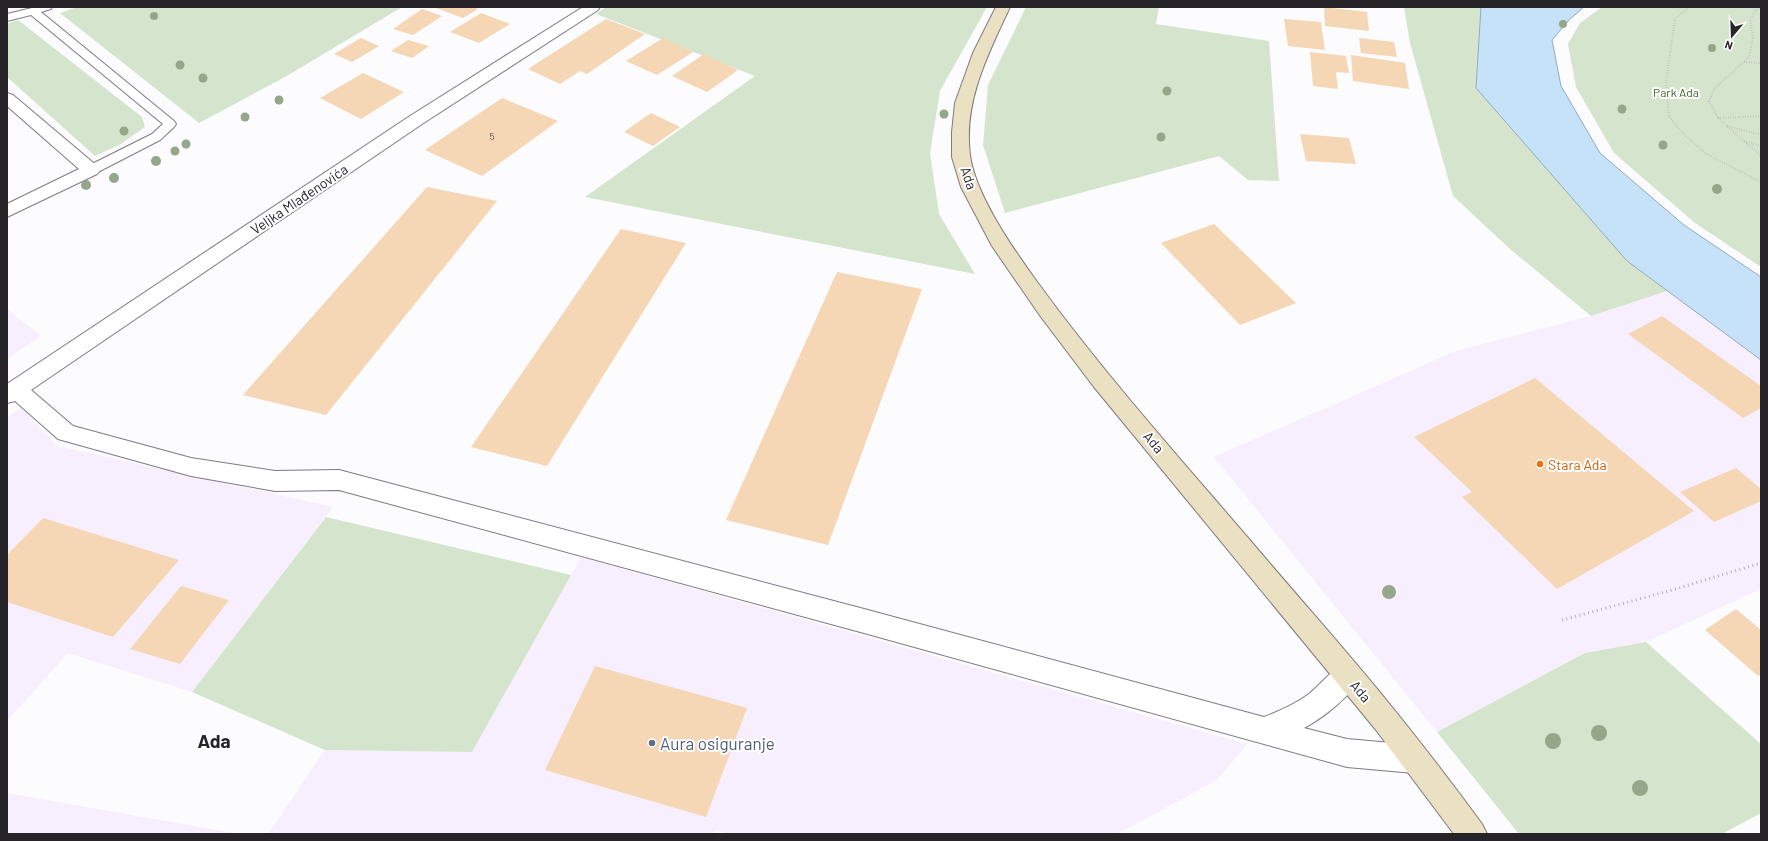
<svg xmlns="http://www.w3.org/2000/svg" width="1768" height="841" viewBox="0 0 1768 841" font-family="Barlow,sans-serif">
	<style>
		.built { fill: #f7effe }
		.green { fill: #d5e4cc }
		.water { fill: #c5e2f9; stroke: #96a9bb }
		.building { fill: #f5d6b5 }
		.lines { fill: none; stroke-linecap: round; stroke-linejoin: round }
		.lane-casing { stroke: #7f7a84; stroke-width: 2 }
		.street-casing { stroke: #7f7a84; stroke-width: 2 }
		.secondary-casing { stroke: #7f7a84; stroke-width: 2 }
		.path-far1 { stroke: #b5b3b6; stroke-width: 2; stroke-dasharray: 0.5 2; stroke-linecap: butt }
		.path { stroke: #b5b3b6; stroke-width: 3; stroke-dasharray: 1 3.5; stroke-linecap: butt }
		.lane { fill: #fff; fill-rule: evenodd }
		.street { fill: #fff; fill-rule: evenodd }
		.secondary { fill: #eae0c2; fill-rule: evenodd }
		.tree { fill: #96a68b }
		.food-dot { fill: #e8710a; stroke: #fff; stroke-width: 1.5 }
		.service-dot { fill: #5c6f8a; stroke: #fff; stroke-width: 1.5 }
		.labels { text-anchor: middle; dominant-baseline: central; stroke-width: 4; stroke-linejoin: round; paint-order: stroke }
		.far-number-label { font-size: 10px; fill: #5a504c }
		.far-park-label { font-size: 12px; fill: #42612e; stroke: #fff }
		.street-label { font-size: 14px; fill: #272429; stroke: #fff }
		.food-label { font-size: 14px; fill: #c56008; stroke: #fff; text-anchor: start }
		.near-service-label { font-size: 17px; fill: #4e5e75; stroke: #fff; text-anchor: start }
		.near-quarter-label { font-size: 19px; font-weight: bold; fill: #272429; stroke: #fff }
	</style>
	<rect width="100%" height="100%" fill="#fcfbfd"/>
	<path class="built" d="M1667 291 1761 360V589L1646 642 1585 653 1437 732 1214 457 1456 351 1591 316Z
		M7 309 41 336 7 359Z
		M21 408 57 446 333 507 192 692 68 653 7 721V417Z
		M581 557 1247 744 1217 780 1117 834H729L715 830 713 834H268L325 750 472 752Z
		M7 793 239 834H7Z"/>
	<path class="green" d="M77 7H402L285 77 199 123 60 13Z
		M606 7H987L940 91 930 153 939 214 975 274 585 197 755 76 596 14Z
		M1026 7H1159L1156 24 1269 41 1279 181 1248 180 1219 156 1005 213 983 145 988 85Z
		M1404 7H1481L1476 88 1627 261 1667 291 1591 316 1510 249 1453 196 1410 43Z
		M1602 7H1761V267L1695 223 1614 153 1576 87 1568 44 1580 23Z
		M18 20 142 117 145 127 121 144 95 156 7 77V24Z
		M326 517 571 575 472 752 325 750 192 692Z
		M1646 642 1761 744V813L1722 834H1519L1437 732 1585 653Z"/>
	<path class="water" d="M1481 7H1584L1569 20 1552 40 1561 86 1600 153 1684 225 1761 277V360L1627 261 1476 88Z"/>
	<path class="building" d="M438 7H473L478 9 463 18 436 8Z
		M1324 7 1367 12 1369 31 1325 26Z
		M422 9 442 16 413 35 393 29Z
		M481 13 510 24 479 43 450 32Z
		M606 19 645 34 587 74 580 71 560 84 528 69Z
		M1284 19 1321 22 1325 50 1288 46Z
		M361 38 379 46 352 62 334 54Z
		M663 38 693 52 657 75 626 61Z
		M1359 38 1394 42 1397 57 1361 53Z
		M408 40 429 46 412 58 391 51Z
		M1310 52 1346 56 1349 73 1336 72 1338 89 1313 86Z
		M704 54 738 70 707 92 672 76Z
		M1351 55 1405 63 1409 89 1353 81Z
		M363 73 404 92 361 119 320 98Z
		M502 98 558 121 482 176 425 150Z
		M651 113 680 127 653 146 624 132Z
		M1300 134 1349 138 1356 164 1306 161Z
		M427 187 497 201 326 415 243 395Z
		M1214 224 1296 303 1240 325 1161 243Z
		M621 229 686 243 547 466 471 447Z
		M837 272 922 289 828 545 726 520Z
		M1662 316 1761 386V408L1743 418 1628 334Z
		M1535 378 1694 511 1557 589 1462 497 1472 492 1414 437Z
		M1736 468 1761 489V501L1714 522 1680 492Z
		M43 518 179 560 113 637 7 602V555Z
		M181 586 229 600 180 664 130 649Z
		M1736 609 1761 630V674L1758 676 1705 630Z
		M595 666 747 708 706 817 545 770Z"/>
	<g class="lines">
		<g class="lane-casing">
			<path id="lane" d="M36 7H52L51 9 41 12 174 121 176 124 174 127 160 140 96 173H86L85 170 86 167 152 134 163 124 31 15 7 21V14Z"/>
		</g>
		<g class="street-casing">
			<path id="street" d="M583 7H600L598 10 422 124 31 390 73 426 191 458 275 471 339 470 864 609 1264 717C1280 711 1295 704 1309 694 1322 683 1332 669 1348 662L1357 666 1361 675C1353 695 1323 718 1304 728L1347 739 1414 745 1424 749 1428 759 1424 769 1414 773 1347 767 864 633 339 490 275 491 191 476 58 439 15 401 7 403V384L410 116Z
				M7 93 13 95 97 166 100 170 97 174 7 217V204L79 169 7 106Z"/>
		</g>
		<g class="secondary-casing">
			<path id="secondary" d="M996 7H1010C988 54 963 102 970 155 975 194 1012 247 1035 279 1101 370 1176 454 1249 539 1298 597 1349 653 1396 712 1426 749 1454 786 1482 824L1487 834H1454L1376 730 1094 387 1041 317 992 246 961 187 952 157V132L955 103 973 53Z"/>
		</g>
		<path class="path-far1" d="M1689 7 1675 19 1666 81 1669 117 1686 136 1705 153 1761 182
			M1761 9H1757L1750 19 1753 38 1749 57 1714 89 1709 101 1718 118 1761 156
			M1744 62 1761 63
			M1718 118 1761 116
			M1727 126 1761 135
			M1744 141 1761 146"/>
		<path class="path" d="M1562 620 1669 591 1761 563"/>
		<use href="#lane" class="lane"/>
		<use href="#street" class="street"/>
		<use href="#secondary" class="secondary"/>
	</g>
	<g class="tree">
		<circle cx="154" cy="16" r="4"/>
		<circle cx="1563" cy="24" r="4"/>
		<circle cx="1712" cy="48" r="4"/>
		<circle cx="180" cy="65" r="4.5"/>
		<circle cx="203" cy="78" r="4.5"/>
		<circle cx="1167" cy="91" r="4.5"/>
		<circle cx="279" cy="100" r="4.5"/>
		<circle cx="1622" cy="109" r="4.5"/>
		<circle cx="944" cy="114" r="4.5"/>
		<circle cx="245" cy="117" r="4.5"/>
		<circle cx="124" cy="131" r="4.5"/>
		<circle cx="1161" cy="137" r="4.5"/>
		<circle cx="186" cy="144" r="4.5"/>
		<circle cx="1663" cy="145" r="4.5"/>
		<circle cx="175" cy="151" r="4.5"/>
		<circle cx="156" cy="161" r="5"/>
		<circle cx="114" cy="178" r="5"/>
		<circle cx="86" cy="185" r="5"/>
		<circle cx="1717" cy="189" r="5"/>
		<circle cx="1389" cy="592" r="7"/>
		<circle cx="1599" cy="733" r="8"/>
		<circle cx="1553" cy="741" r="8"/>
		<circle cx="1640" cy="788" r="8"/>
	</g>
	<circle class="food-dot" cx="1540" cy="464" r="4"/>
	<circle class="service-dot" cx="652" cy="743" r="4"/>
	<g class="labels">
		<g class="far-number-label">
			<text x="492" y="136">5</text>
		</g>
		<g class="far-park-label">
			<text x="1676" y="92">Park Ada</text>
		</g>
		<g class="street-label">
			<text transform="translate(969 178) rotate(70)">Ada</text>
			<text transform="translate(299 199) rotate(-34)">Veljka Mlađenovića</text>
			<text transform="translate(1154 442) rotate(50)">Ada</text>
			<text transform="translate(1361 691) rotate(50)">Ada</text>
		</g>
		<g class="food-label">
			<text x="1548" y="464">Stara Ada</text>
		</g>
		<g class="near-service-label">
			<text x="660" y="743">Aura osiguranje</text>
		</g>
		<g class="near-quarter-label">
			<text x="214" y="740">Ada</text>
		</g>
	</g>
	<rect width="1768" height="841" fill="none" stroke="#272429" stroke-width="16"/>
	<g transform="translate(1732 36) rotate(199)" stroke="#ffffff" stroke-width="3" paint-order="stroke">
	<path d="M0-3L7 15L0 10L-7 15Z" fill="#272429"/>
	<text y="-6" font-size="11" font-weight="bold" text-anchor="middle" fill="#272429">N</text>
	</g>
</svg>
